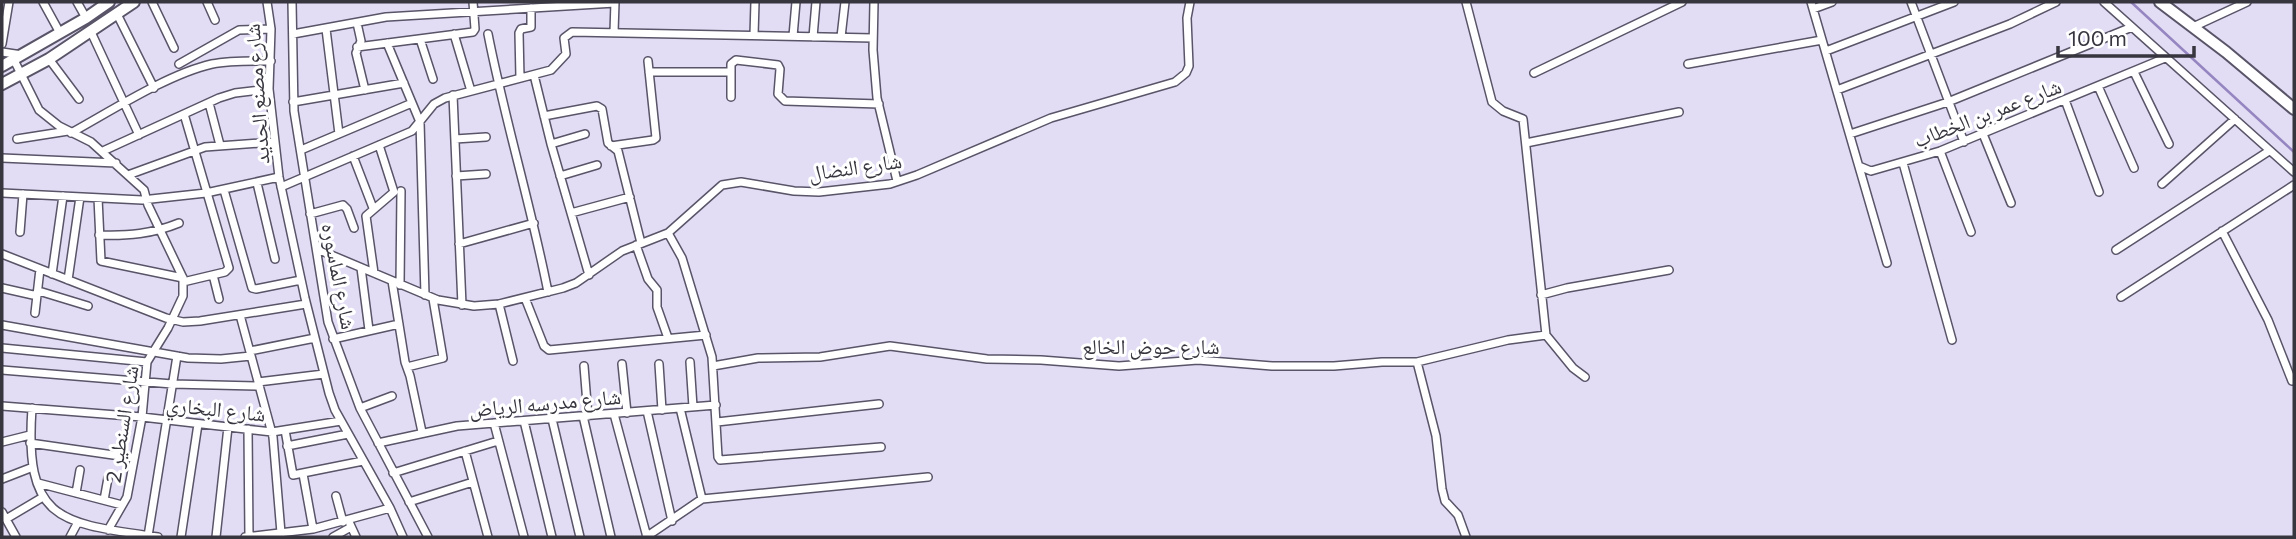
<svg xmlns="http://www.w3.org/2000/svg" width="2296" height="539" viewBox="0 0 2296 539" font-family="Commissioner,'Noto Naskh Arabic',sans-serif">
	<style>
		.lines { fill: none; stroke-linecap: round; stroke-linejoin: round }
		.stream { stroke: #9585c0; stroke-width: 2.5 }
		.street-casing { stroke: #595468; stroke-width: 10 }
		.secondary-casing { stroke: #595468; stroke-width: 14 }
		.street { stroke: #fff; stroke-width: 7 }
		.secondary { stroke: #fff; stroke-width: 10 }
		.labels { text-anchor: middle; dominant-baseline: central; stroke-width: 6; stroke-linejoin: round; paint-order: stroke }
		.street-label { font-size: 21px; fill: #37353e; stroke: #fff }
	</style>
	<rect width="100%" height="100%" fill="#e2ddf4"/>
	<g class="lines">
		<path class="stream" d="M2131 2 2294 152"/>
		<g class="street-casing">
			<path id="street" d="M43 2 60 33
				M77 2 86 18
				M152 2 174 48
				M207 2 215 20
				M267 2 271 29 269 89 279 177 305 298 329 393 335 410 390 508 403 537
				M292 2 294 111 328 322 360 408 428 537
				M874 2 873 50 877 98 897 181
				M1466 2 1492 102 1503 111 1523 119 1546 335 1573 368 1585 377
				M1811 2 1887 263
				M1911 2 1964 142
				M2104 2 2294 172
				M1813 9 1832 2
				M117 14 154 88
				M357 23 361 41 356 53 365 90
				M2193 27 2247 2
				M326 29 339 134
				M91 32 139 135
				M614 32 615 2
				M293 34 386 17 615 3
				M454 34 471 91
				M488 34C505 121 531 205 548 292
				M754 35 755 2
				M793 36 796 2
				M813 37 816 2
				M841 37 845 2
				M420 39 433 79
				M387 43 420 122 425 295
				M2 44 9 2
				M357 47 473 32 475 29 473 2
				M1826 51 1954 2
				M2 52 22 55
				M49 59 79 99
				M14 60 39 110 59 126 91 142 144 190 148 205 183 278V296L168 328 147 362 142 417 127 497 108 530
				M179 64 239 30 271 29
				M1688 64 1822 40
				M649 72H731
				M2134 72 2169 144
				M1534 73 1682 2
				M534 75 551 144 589 275
				M520 78 519 33 521 29 531 27V8
				M2098 86 2134 168
				M1837 90 2010 24 2056 2
				M453 95 462 305
				M731 97V64L736 60 778 65 780 69 778 94 785 101 879 104
				M2065 100 2099 192
				M293 102 404 83
				M209 103 220 145
				M544 116 597 106 602 109 608 143 618 151 641 243
				M71 133C111 111 168 74 212 64 231 60 251 61 271 61
				M1850 134 1948 102 2132 27
				M1983 134 2011 203
				M17 139 68 131
				M455 139 486 137
				M1526 143 1679 112
				M551 144 585 134
				M611 146 653 140 656 138 648 61
				M301 150 412 103
				M103 151 219 98 235 93 269 89
				M1940 151 1971 232
				M353 156 373 208
				M2 158 116 163
				M1903 163 1952 340
				M1859 166 1871 171 1940 151 2165 58
				M128 175 205 147 275 142
				M456 176 486 174
				M560 176 597 165
				M257 183 275 259
				M2162 184 2235 119
				M281 187 412 131 434 104 445 98 551 70 566 54 564 38 572 32 873 38
				M224 190 252 288 256 289 301 280
				M2 193 142 200 206 193 279 177
				M98 198 101 261 183 278
				M571 213 630 197
				M310 214 343 205 347 209 354 228
				M2222 231 2268 320 2292 381
				M20 232 23 194
				M668 233 682 258 712 357 718 457 720 460 881 447
				M99 235C128 236 152 234 179 223
				M459 244 534 223
				M636 245 648 279 657 290V307L668 338
				M317 249 438 300 474 306 499 304 563 288 576 283 622 251 668 233 722 185 741 182 794 191 819 192 890 184 917 175 1051 118 1175 82 1186 73 1189 66 1187 18 1190 2
				M2116 250 2269 151
				M2 254 166 318 183 322 200 321 306 304
				M361 268 369 330
				M374 273 366 216 394 192 379 145
				M52 274 63 196
				M213 275 219 299
				M68 280 80 197
				M392 281 405 362 410 376 422 432
				M183 282 225 272 229 268 184 114
				M400 285 401 191
				M2 288 33 295 42 292 88 306
				M1541 295 1567 288 1669 270
				M2121 297 2294 185
				M525 298 544 346 549 350 706 335
				M499 304 513 361
				M35 313 40 269
				M240 315 273 437 281 533
				M2 325 188 358 221 359 251 356
				M333 339 399 324
				M2 348 147 362
				M250 351 315 338
				M690 362 693 407
				M1417 362 1436 436 1442 489 1445 501 1458 515 1466 537
				M622 364 627 413
				M659 364 662 410
				M584 366 588 416
				M713 366 758 358 820 357 890 346 987 359 1041 360 1119 366 1198 360 1272 366H1334L1382 362H1417L1508 340 1546 335
				M407 367 443 358 433 299
				M2 370 172 384 259 386
				M258 382 324 374
				M2 406 142 417 272 432 341 421
				M32 408C24 522 60 523 158 537
				M360 408 392 396
				M680 408 702 499
				M647 411 672 521
				M614 414 647 537
				M583 416 611 537
				M552 419 580 537
				M524 421 552 537
				M717 422 879 404
				M494 423 524 537
				M248 429 249 537
				M285 430 293 475 363 461
				M2 442 30 435
				M30 443 134 458
				M378 443 457 426 716 405
				M287 446 348 434
				M465 451 488 537
				M393 473 498 441
				M303 474 313 529
				M2 479 33 467
				M38 483 122 505
				M76 493 80 470
				M336 496 343 522
				M104 500 108 478
				M409 502 473 482
				M2 512 16 537
				M6 519 43 497
				M350 524 356 537
				M148 536 177 356
				M70 537 78 522
				M181 537 198 424
				M216 537 228 427
				M245 537 313 529 390 508
				M333 537 351 527
				M646 537 702 499 928 477"/>
		</g>
		<g class="secondary-casing">
			<path id="secondary" d="M2160 2 2226 52 2294 109
				M2 66 86 18 109 2
				M2 84 49 59 134 2"/>
		</g>
		<use href="#street" class="street"/>
		<use href="#secondary" class="secondary"/>
	</g>
	<g class="labels">
		<g class="street-label">
			<text transform="translate(256 94) rotate(-94)">شارع مصنع الحديد</text>
			<text transform="translate(1987 112) rotate(-21)">شارع عمر بن الخطاب</text>
			<text transform="translate(855 166) rotate(-8)">شارع النضال</text>
			<text transform="translate(340 276) rotate(79)">شارع الماسوره</text>
			<text x="1151" y="345">شارع حوض الخالع</text>
			<text transform="translate(545 402) rotate(-5)">شارع مدرسه الرياض</text>
			<text transform="translate(216 408) rotate(6)">شارع البخاري</text>
			<text transform="translate(121 424) rotate(-81)">شارع السنطير 2</text>
		</g>
	</g>
	<rect width="2296" height="539" fill="none" stroke="#37353e" stroke-width="7"/>
	<path d="M2058 46v10h136v-10" fill="none" stroke="#37353e" stroke-width="3.5"/>
	<text x="2068" y="46" font-size="21" fill="#37353e" stroke="#ffffff" stroke-width="5" paint-order="stroke">100 m</text>
</svg>
